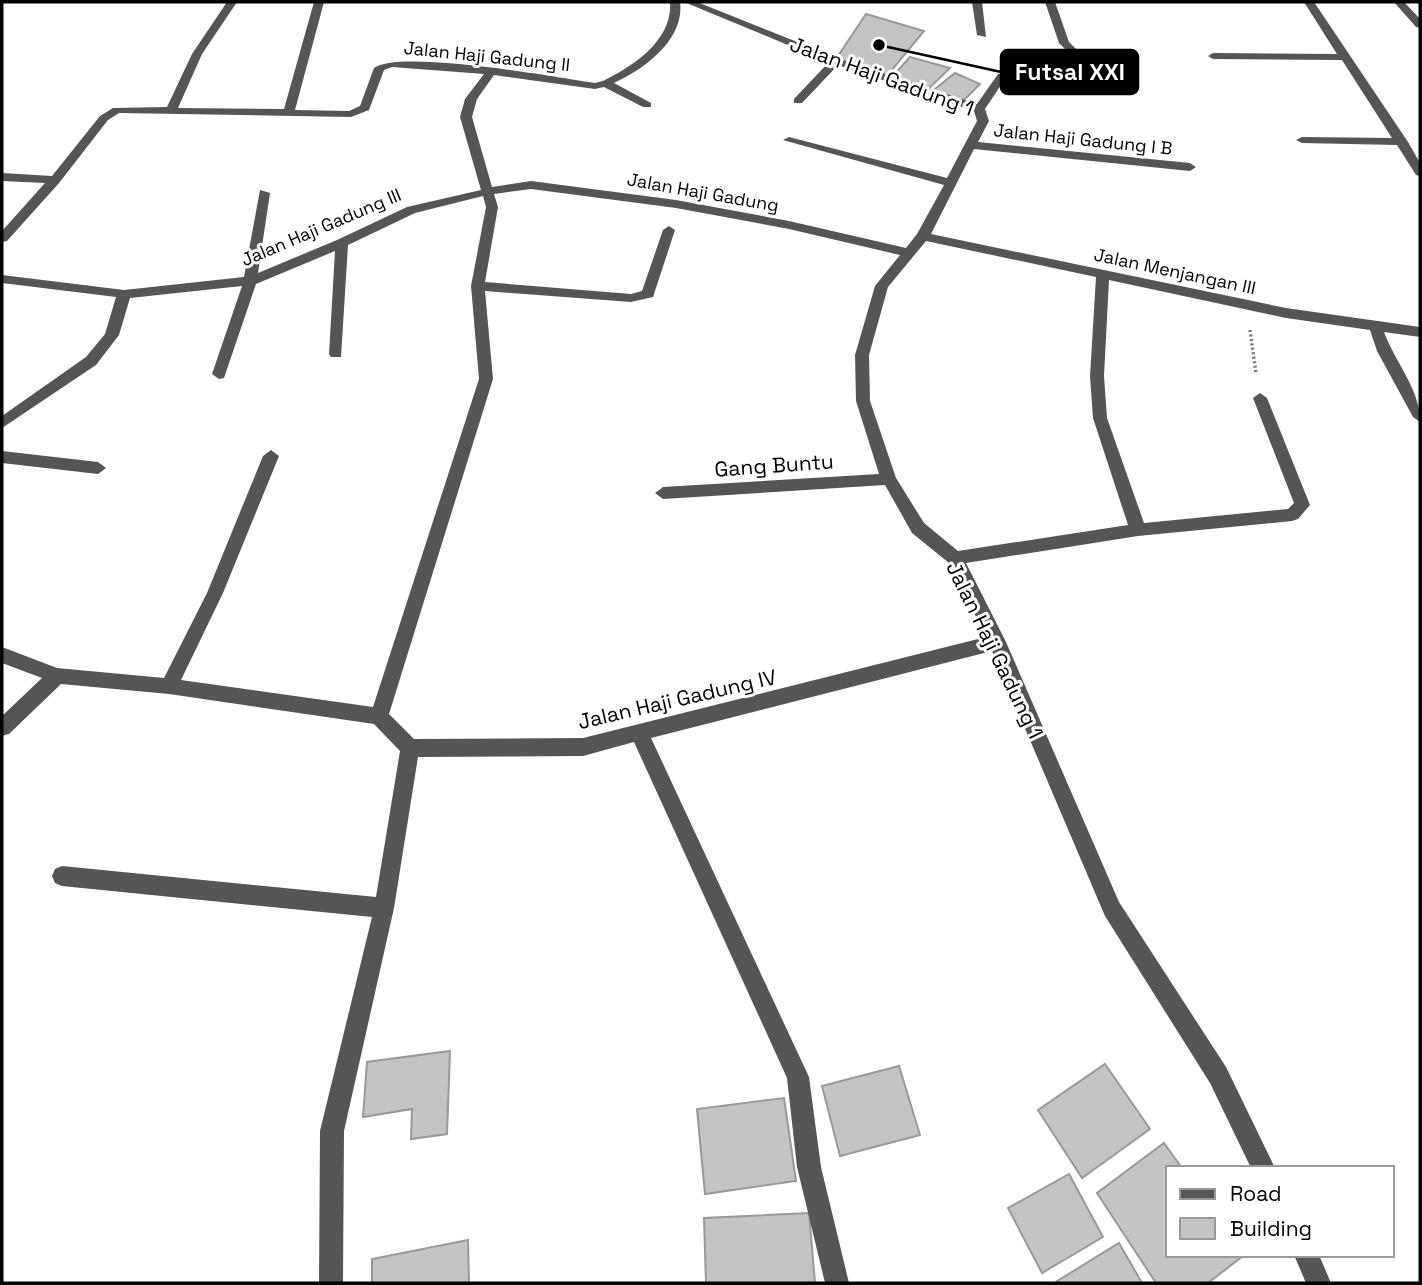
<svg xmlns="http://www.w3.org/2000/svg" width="1422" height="1285" viewBox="0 0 1422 1285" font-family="'Space Grotesk',sans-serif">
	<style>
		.building { fill: #c4c4c4; stroke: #999; stroke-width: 2 }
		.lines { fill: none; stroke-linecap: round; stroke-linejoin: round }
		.path { stroke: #777; stroke-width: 3.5; stroke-dasharray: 2 2.5; stroke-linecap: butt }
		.minor { fill: #555; fill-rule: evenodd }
		.labels { text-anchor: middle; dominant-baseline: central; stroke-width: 6; stroke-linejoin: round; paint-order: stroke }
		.far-street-label { font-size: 18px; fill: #000; stroke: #fff }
		.street-label { font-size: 21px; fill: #000; stroke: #fff }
		.leader { fill: none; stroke: #000; stroke-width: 2.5 }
		.callout-dot { fill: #000; stroke: #fff; stroke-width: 2.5 }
		.callout { fill: #000; stroke: #000; stroke-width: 2.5 }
		.callout-label { font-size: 23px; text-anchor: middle; font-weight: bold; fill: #fff }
	</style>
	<rect width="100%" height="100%" fill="#fff"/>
	<path class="building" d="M866 14 924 31 887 76 836 59Z
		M910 57 950 68 926 91 891 78Z
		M955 73 980 84 962 102 931 92Z
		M450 1051 447 1134 411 1139 412 1109 363 1117 367 1062Z
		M1105 1064 1150 1129 1082 1178 1038 1110Z
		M899 1066 920 1135 840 1156 822 1086Z
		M784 1098 796 1181 705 1194 697 1109Z
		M1164 1143 1182 1168H1168V1255L1243 1256 1208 1283H1156L1097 1193Z
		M1069 1174 1103 1237 1042 1273 1008 1208Z
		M809 1213 815 1283H706L704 1218Z
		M468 1240 469 1283H372V1259Z
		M1119 1243 1142 1283H1054Z"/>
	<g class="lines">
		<path class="path" d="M1250 330 1256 373"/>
		<path class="minor" d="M227 2H237L202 54 178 108 284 109 314 2H324L295 110 349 111 360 106 374 68C399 49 557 77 595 83L603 81C634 66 673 40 670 2H680C685 39 645 69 614 83L651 103V107H643L604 87 595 89 494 75 477 99 472 117 492 187 531 181 676 200 789 221 906 248 917 234 944 185 783 140 789 137 947 178 977 121 974 111 838 65 802 103H794V99L829 62 684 2H697L840 59 977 104 998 74H1006L1007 76 985 109 989 121 978 142 1190 163 1196 167 1190 171 974 149 931 234 1286 308 1420 327V337L1384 332C1395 362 1421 391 1420 422L1413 417 1377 351 1370 330 1286 318 1109 280 1104 376 1107 418 1144 523 1288 509 1294 503 1253 398 1260 393 1267 398 1310 505 1298 519 1292 521 1138 536 966 563 1006 642 1119 902 1226 1067 1275 1168H1251L1210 1083 1105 916 992 651 651 738 809 1077 821 1167 849 1283H825L797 1167 787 1078 634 742 583 756 418 757 394 908 344 1131 343 1283H319L320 1131 372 917 62 886 55 883 52 876 55 869 62 866 376 897 400 751 374 724 169 694 61 684 9 734 2 736V716L42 678 2 663V647L57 668 164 678 207 593 263 456 271 450 279 456 223 593 181 680 373 707 479 379 471 286 486 207 483 196 415 213 348 245 341 357H331L329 354 335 251 256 284 224 378 219 379 212 374 242 286 130 298 119 335 96 365 2 428V416L86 357 105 334 116 297 2 283V275L124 290 244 277 260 190 270 193 258 273 337 240 407 207 481 190 460 117 465 99 484 74 392 67 384 70 369 110 351 117 119 113 108 120 59 183 7 241 2 242V231L45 183 2 181V173L52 176 100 116 113 108 167 107 192 54ZM531 189 676 208 789 229 900 255 875 286 855 355 856 401 879 474 663 487 655 493 663 499 885 485 912 533 949 563 986 637 583 738 414 739 389 714 493 379 485 291 631 302 653 297 675 230 669 226 663 230 642 291 631 294 485 282 498 207 494 194ZM926 241 1096 277 1090 376 1093 418 1128 525 958 551 924 523 896 478 870 401 869 355 888 287Z
			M972 2H982L986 37 977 35Z
			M1045 2H1055L1069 42 1077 50 1076 52H1068L1059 43Z
			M1304 2H1314L1408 142 1420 163V176L1416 175 1397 145 1302 143 1296 140 1302 137 1392 138 1342 60 1213 59 1208 56 1213 53 1337 54Z
			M1394 2H1404L1420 19V28L1416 27Z
			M2 451 98 462 106 468 98 474 2 463Z
			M1294 1255H1319L1331 1283H1306Z"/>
	</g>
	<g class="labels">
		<g class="far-street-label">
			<text transform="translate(487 56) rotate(6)">Jalan Haji Gadung II</text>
			<text transform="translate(1083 139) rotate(6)">Jalan Haji Gadung I B</text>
			<text transform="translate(703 192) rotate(10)">Jalan Haji Gadung</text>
			<text transform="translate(321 227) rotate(-23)">Jalan Haji Gadung III</text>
			<text transform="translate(1175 271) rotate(12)">Jalan Menjangan III</text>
		</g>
		<g class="street-label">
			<text transform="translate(882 76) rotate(20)">Jalan Haji Gadung 1</text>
			<text transform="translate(774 465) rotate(-4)">Gang Buntu</text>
			<text transform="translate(995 650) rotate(64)">Jalan Haji Gadung 1</text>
			<text transform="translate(677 699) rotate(-13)">Jalan Haji Gadung IV</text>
		</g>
	</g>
	<path class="leader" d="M879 45L1001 72"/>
	<circle class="callout-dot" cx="879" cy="45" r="7"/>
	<rect class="callout" x="1001" y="50" width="137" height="44" rx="7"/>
	<g class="callout-label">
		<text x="1070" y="80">Futsal XXI</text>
	</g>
	<rect width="1422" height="1285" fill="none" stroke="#000000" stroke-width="7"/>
	<rect x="1166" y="1166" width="228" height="91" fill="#ffffff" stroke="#999999" stroke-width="2"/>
	<rect x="1180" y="1189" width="35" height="10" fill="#555555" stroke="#999999" stroke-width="2"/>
	<text x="1230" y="1201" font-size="21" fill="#000000">Road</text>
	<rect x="1180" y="1218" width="35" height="21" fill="#c4c4c4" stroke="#999999" stroke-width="2"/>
	<text x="1230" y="1236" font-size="21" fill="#000000">Building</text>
</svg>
